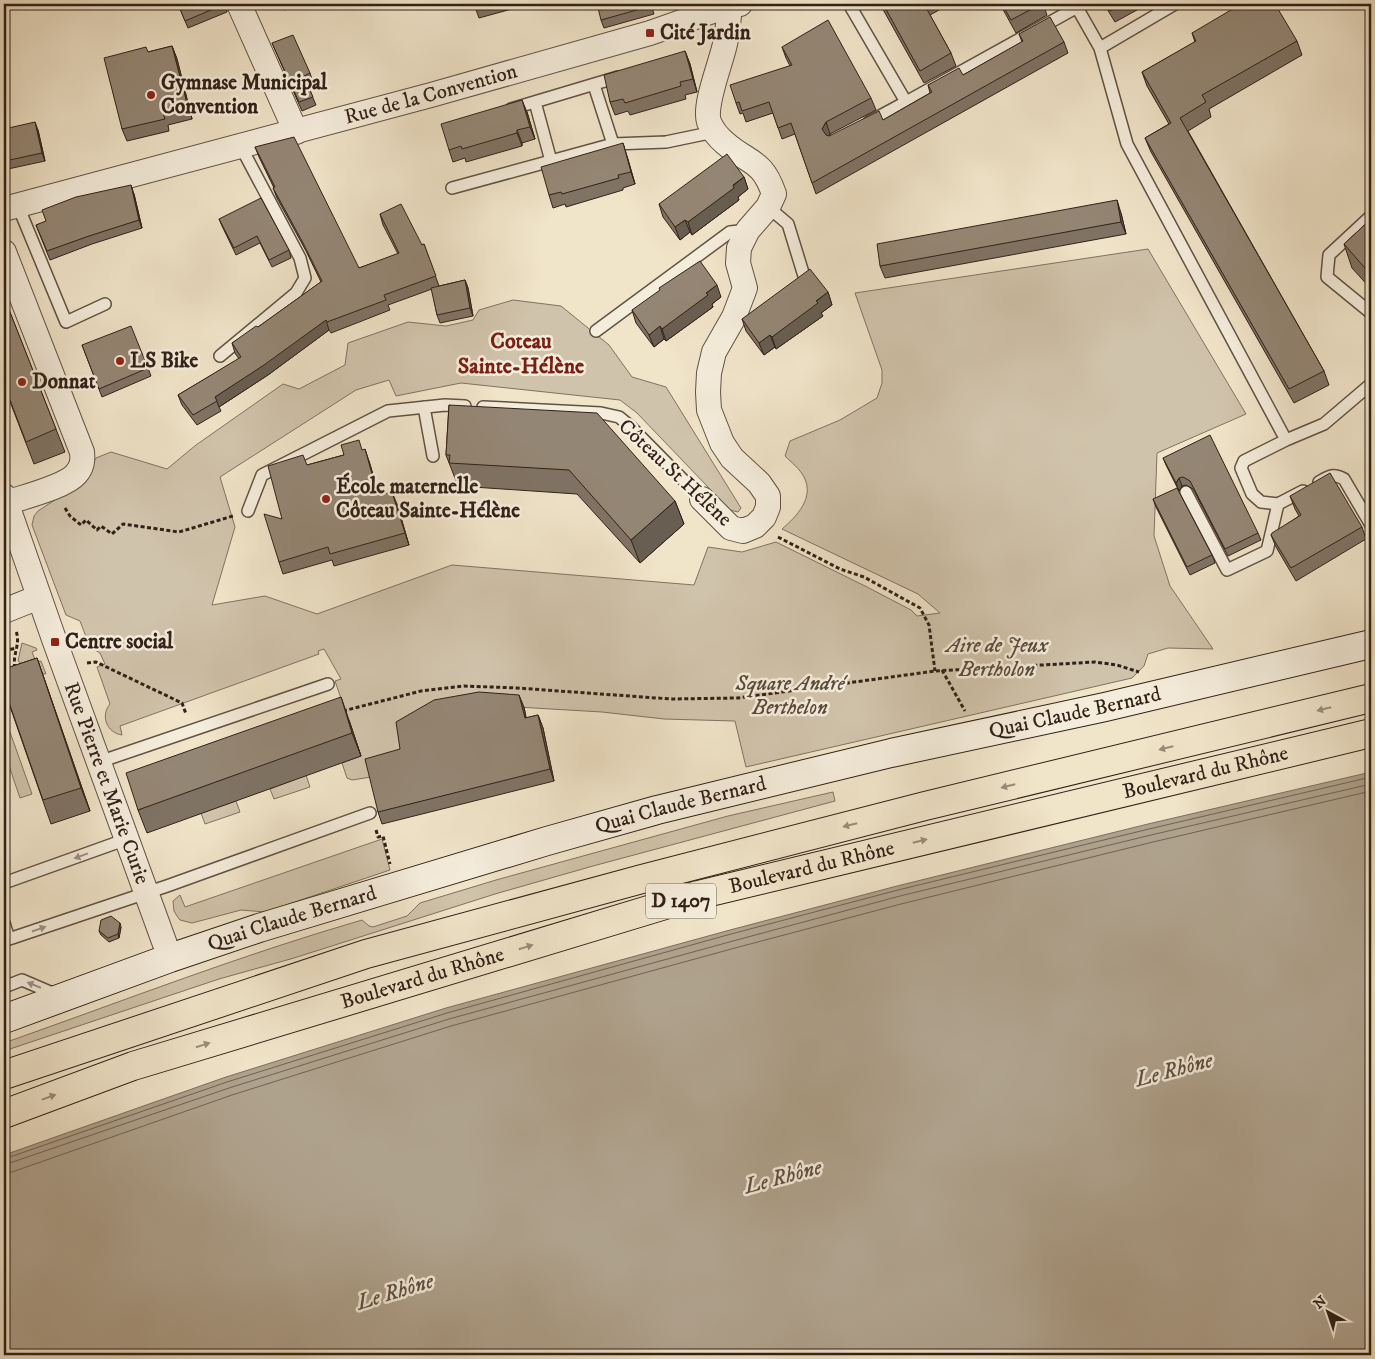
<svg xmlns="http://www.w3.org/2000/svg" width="1375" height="1359" viewBox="0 0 1375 1359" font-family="'IM FELL DW Pica',serif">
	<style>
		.green { fill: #d0c3ab; stroke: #807262 }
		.water { fill: #afa28d; stroke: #7d6e5e }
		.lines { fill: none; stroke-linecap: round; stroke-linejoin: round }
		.shore { stroke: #706252; stroke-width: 1 }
		.lane-casing { stroke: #615244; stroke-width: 14 }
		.street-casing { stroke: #615244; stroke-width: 26 }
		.secondary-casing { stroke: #312118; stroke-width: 30 }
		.highway-casing { stroke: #312118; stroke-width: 30 }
		.path { stroke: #312118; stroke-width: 3; stroke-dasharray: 4 2.5; stroke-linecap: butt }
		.lane { stroke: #f5eddc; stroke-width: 11 }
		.street { stroke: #f5eddc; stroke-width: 24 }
		.secondary { stroke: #f5eddc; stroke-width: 28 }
		.highway { stroke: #f0e4c9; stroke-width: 28 }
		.wall { fill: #7f7364; stroke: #312118 }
		.shaded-wall { fill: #685e51; stroke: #312118 }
		.building { fill: #948674; stroke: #312118 }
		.oneway { fill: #9a8c79 }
		.oneway2 { fill: #9d9184 }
		.poi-dot { fill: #8f2418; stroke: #f5eddc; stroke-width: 2 }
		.labels { text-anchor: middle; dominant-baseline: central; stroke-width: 5; stroke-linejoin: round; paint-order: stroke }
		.shield { fill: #f5eddc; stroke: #6c5e53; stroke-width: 1 }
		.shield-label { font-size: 20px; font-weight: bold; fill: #312118 }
		.poi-label { font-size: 21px; font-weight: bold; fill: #312118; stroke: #f5eddc; text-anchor: start }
		.street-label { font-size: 21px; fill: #312118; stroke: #f5eddc }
		.park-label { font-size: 21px; font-style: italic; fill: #594a3d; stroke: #f5eddc }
		.neighbourhood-label { font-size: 22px; font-weight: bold; fill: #7a1f14; stroke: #f5eddc }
		.water-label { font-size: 22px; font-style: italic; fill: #5d4e41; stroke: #f5eddc }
	</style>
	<rect width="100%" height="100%" fill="#f0e4c9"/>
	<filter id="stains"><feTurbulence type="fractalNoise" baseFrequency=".004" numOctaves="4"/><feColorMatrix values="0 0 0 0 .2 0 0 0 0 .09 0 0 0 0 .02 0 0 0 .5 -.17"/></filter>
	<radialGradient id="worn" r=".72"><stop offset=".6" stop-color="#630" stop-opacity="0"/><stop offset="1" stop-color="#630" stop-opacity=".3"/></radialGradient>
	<path class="green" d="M1148 249 1246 414 1157 453 1154 536 1170 586 1213 649 1168 648 1148 654 1144 666 1132 678 746 767 735 721 664 719 602 712 483 705 405 762 371 777 352 780 347 778 342 763 361 756 335 681 341 679 324 649 318 651 319 654 120 726 122 735C107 733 100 716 110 704L97 667 105 664 100 653 90 647 80 621 66 615 32 525 34 516 38 511 67 492 86 475 96 458 111 452 167 469 196 445 283 384 299 389 345 365 348 343 408 322 446 326 473 320 479 310 513 300 561 306 609 345 632 377 666 387 741 508 738 512 730 510 637 413 620 400 461 383 396 396 389 380 356 390 220 477 235 527 212 605 265 596 317 614 452 565 694 585 708 547 742 552 776 542 867 587 911 610 917 616 940 613 918 594 782 529C796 517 815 498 804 477 800 469 791 462 785 456L790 441 840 420 877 398 882 383V370L855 293Z
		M22 643 36 648 37 650 32 652 36 662 41 661 46 674 32 672 18 661Z
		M4 718H5L32 794 20 798 4 751Z
		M306 775 310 787 274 799 270 789Z
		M833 792 835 801 593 866 495 894 294 958 219 979 4 1051V1043C123 1001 241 955 362 920L369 926 373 927 407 916 420 903 496 880 728 816Z
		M236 801 240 812 205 824 201 813Z
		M382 839 390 870 265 912 241 910 192 923 180 920 177 916 174 911 173 901 180 895 185 907Z"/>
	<path class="water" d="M1371 772V1355H4V1155L226 1077 446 1008 730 930 897 886 1148 824Z"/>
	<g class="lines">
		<path class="shore" d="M4 1159 227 1082 447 1013 731 934 898 890 1149 829 1371 777
			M4 1165 229 1088 449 1019 733 941 900 896 1151 835 1371 784
			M4 1173 12 1172 232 1095 451 1026 735 948 901 904 1153 842 1371 791"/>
		<g class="lane-casing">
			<path id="lane" d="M849 4 906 102 1083 4
				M1075 4 1100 48 1127 144 1286 440 1324 424 1371 384
				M1100 48 1175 4
				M594 85 613 144
				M535 102 551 161
				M511 109 618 77
				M869 122 906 102
				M452 188 613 144 666 142 714 132
				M18 206 66 322 105 304
				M768 207 788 224 804 276
				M1371 216 1329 255 1327 277 1371 313
				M596 331 730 232 748 230
				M220 356 296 293 305 278 300 258 241 147
				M424 407 433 456
				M483 407 601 413 619 417 630 426 702 499
				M1286 440 1244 461 1241 468 1252 494 1261 502 1278 504 1303 491
				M1319 482C1329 476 1333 473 1344 479L1371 525
				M1186 492 1227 570 1267 551 1278 504
				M248 511 262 475 388 411 445 405 465 406
				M99 762 328 684
				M4 883 127 839
				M4 923 9 939 167 886 370 813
				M4 987 22 980 57 995"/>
		</g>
		<g class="street-casing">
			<g id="street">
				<path d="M239 4 296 132"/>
				<path id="s1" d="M4 209 431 95 650 33 730 5 740 4"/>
				<path d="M4 252 82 452C83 461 82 467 76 474 65 487 23 497 6 503"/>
				<path id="s2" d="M4 496 55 642 170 958"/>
				<path d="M702 499 731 528 743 531 755 526 764 517 768 507V496L759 483 732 458 722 443 709 410 708 392 709 373 714 352 734 317 745 288 738 263 739 248 748 230 768 207 774 194C762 159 749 164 725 143 719 138 712 129 709 122 703 104 723 59 726 39 728 28 729 16 730 5"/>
				<path d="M4 611 39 597"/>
			</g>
		</g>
		<g class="secondary-casing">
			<g id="secondary">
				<path id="s3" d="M4 1019 170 958 259 928 547 841 657 810 891 753 1105 707 1371 644"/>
			</g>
		</g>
		<g class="highway-casing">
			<g id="highway">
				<path d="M4 1075 366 954 642 879 925 806 1371 698"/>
				<path id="s4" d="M4 1114 133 1066 698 895 1371 733"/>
			</g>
		</g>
		<path class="path" d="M65 508 70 516 81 525 86 520 97 530 101 526 112 534 123 524 179 532 233 516
			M778 537 840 569 864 577 920 608 929 625 935 671
			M4 651 16 648
			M87 663 96 662 182 703 186 714
			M15 668C12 654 21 645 16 631
			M942 670 965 711
			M343 711 421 691 464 686 517 688 671 699 738 698 935 671 1095 662 1117 665 1139 672
			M376 830 378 837 383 836 390 864"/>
		<use href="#lane" class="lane"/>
		<use href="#street" class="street"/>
		<use href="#secondary" class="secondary"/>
		<use href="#highway" class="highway"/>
	</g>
	<path class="wall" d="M178 4H226L227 12 188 28Z
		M281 4H308L284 10Z
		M474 4H530L479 18Z
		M651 4 654 14 604 28 601 20Z
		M880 4H950L930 15 951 53 956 66 924 83Z
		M1000 4H1043L1047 15 1016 33Z
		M1104 4H1148L1115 22Z
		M1192 33 1297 41 1302 55 1209 109 1211 117 1188 131 1324 371 1329 385 1294 403 1151 152 1145 138 1169 124 1147 86 1142 72 1195 42Z
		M1019 34 1064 42 1068 53 816 194 795 134 782 139 773 113 746 122 743 113 740 114 736 103 790 66 786 58 782 47 871 98 876 110 830 134 829 136 883 120 930 93 928 85 963 75 1022 42Z
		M272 43 310 73 313 82 307 84 316 105 302 111Z
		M172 46 177 59 192 119 168 125 169 131 127 141 122 129 148 52Z
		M685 51 690 64 697 92 685 95 686 99 630 115 628 111 615 115 610 102Z
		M527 112 535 139 522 143V146L466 162 465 158 453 162 449 150Z
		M38 130 45 161 8 169 5 161Z
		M255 147 359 268 398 254 383 225 380 214 422 245 424 244 439 286 465 280 468 288 473 316 440 323 437 315 432 289 388 305 390 310 331 333 329 330 268 375 219 407 221 411 197 425 182 405 178 395 239 359 235 353 232 343 258 327 321 282 306 251 277 198 273 188H274L259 157Z
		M627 156 635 184 623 188V190L566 207 565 204 553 208 549 195Z
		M744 177 748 189 738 197 739 200 692 235 690 232 680 240 663 217 659 204Z
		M134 194 142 228 92 244 50 260 36 225Z
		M1121 213 1126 234 885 278 880 266Z
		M219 219 289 250 291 258 272 267 260 243 236 255 222 226Z
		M1371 219V289L1352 268 1344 244Z
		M828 292 832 305 821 313 823 316 776 349 775 347 764 355 746 331 742 319Z
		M4 297 65 452 34 464 4 386Z
		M721 297 712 304 713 307 666 341 664 339 654 347 636 323 632 310Z
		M82 345 148 368 151 376 102 397Z
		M449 405 675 501 684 524 640 563 577 494 458 486 446 455Z
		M362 450 369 461 379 495 397 504 409 545 334 566 332 560 283 574 279 562 307 465Z
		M1163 458 1258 533 1261 540 1228 556 1193 489 1186 485 1182 486 1179 491 1166 465Z
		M1290 496 1362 527 1366 539 1296 581 1276 547 1271 535 1299 516 1295 509Z
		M1153 499 1212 555 1215 563 1190 575 1156 507Z
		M37 658 90 811 51 824 6 695H4V669Z
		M524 707 526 718 538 715 543 728 554 781 382 824 378 812 400 749Z
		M349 720 361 756 147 833 138 810Z
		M121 927 119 938 109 942 101 935 99 931Z"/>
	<path class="shaded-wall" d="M172 46 177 59 192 119 188 107Z
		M685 51 690 64 697 92 693 79Z
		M522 100 527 112 535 139 530 127Z
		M35 122 38 130 45 161 42 153Z
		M826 122 830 134 827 140 822 129Z
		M517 130 522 143V146L517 133Z
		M623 143 627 156 635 184 631 172Z
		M744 177 748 189 738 197 739 200 692 235 688 222Z
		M131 185 134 194 142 228 139 220Z
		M1117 200 1121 213 1126 234 1121 222Z
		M685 220 690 232 680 240 675 227Z
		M465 280 468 288 473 316 470 308Z
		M717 285 721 297 712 304 713 307 666 341 662 329Z
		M828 292 832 305 821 313 823 316 776 349 772 337Z
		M326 320 329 330 268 375 219 407 215 397Z
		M660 326 664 339 654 347 649 335Z
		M770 335 775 347 764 355 759 343Z
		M365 449 369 461 383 508 378 495Z
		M1179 478 1182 486 1179 491 1176 483Z
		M392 492 397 504 409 545 405 533Z
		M675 501 684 524 640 563 631 540Z
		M37 658 45 681 90 811 81 788Z
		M519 695 524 707 529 731 525 718Z
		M341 697 349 720 361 756 352 733Z
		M538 715 543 728 554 781 550 769Z
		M120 923 121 927 119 938 118 934Z"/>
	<path class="building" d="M178 4H225L185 21Z
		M474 4H498L476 10Z
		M597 4H651V6L601 20Z
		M883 4H924L951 53 920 71Z
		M1002 4H1041L1011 20Z
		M1107 4H1122L1110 11Z
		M1241 4H1275L1297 41 1202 95 1206 102 1180 118 1324 371 1289 389 1145 138 1171 123 1142 72 1196 41 1192 33Z
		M1050 17 1064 42 812 183 791 123 778 128 769 102 742 111 739 102 736 103 730 85 792 65 782 47 828 20 871 98 826 122 822 129 826 135 829 136 879 111 883 120 932 92 928 85 959 68 963 75 1023 41 1019 34Z
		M293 35 310 73 304 76 313 97 299 102 272 43Z
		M172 46 188 107 163 113 165 119 122 129 104 58 146 47 148 52Z
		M685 51 693 79 680 82 681 86 625 103 623 99 610 102 604 75Z
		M522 100 530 127 517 130V133L462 149 461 146 449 150 441 124Z
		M35 122 42 153 5 161 4 155V129Z
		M294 137 359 268 399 253 380 214 401 204 422 245 424 244 436 276 384 295 386 300 327 322 326 320 264 365 215 397 217 401 193 415 178 395 241 357 232 343 256 326 258 327 322 281 302 241 273 188 275 187 255 147Z
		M623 143 631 172 618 175 619 178 562 194 561 192 549 195 541 167Z
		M727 154 744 177 733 185 734 188 688 222 685 220 675 227 659 204Z
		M131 185 139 220 89 236 47 251 36 225 46 221 42 210 76 197Z
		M261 198 289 250 269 260 257 236 234 248 219 219Z
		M1117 200 1121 222 880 266 877 244Z
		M1371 219V275L1344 244Z
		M700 261 717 285 706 293 708 295 662 329 660 326 649 335 632 310 660 290 659 288Z
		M810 269 828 292 816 301 818 303 772 337 770 335 759 343 742 319Z
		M465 280 470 308 437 315 431 288Z
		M4 297 56 429 26 442 4 384Z
		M131 326 148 368 99 389 82 345Z
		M449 405 597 413 675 501 631 540 569 470 449 463 450 455H446Z
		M1210 435 1258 533 1225 549 1190 481 1183 477 1179 478 1176 483 1163 458Z
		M359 440 362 450 365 449 378 495 392 492 405 533 330 554 328 547 279 562 264 514 282 519 268 466 303 455 307 465 344 455 341 445Z
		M1330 473 1362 527 1291 568 1271 535 1272 533 1301 515 1290 496Z
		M1177 488 1212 555 1187 567 1153 499Z
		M37 658 81 788 43 800 4 688V669Z
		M479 692 519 695 525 718 538 715 550 769 378 812 365 759 400 749 396 722 434 700Z
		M341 697 352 733 138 810 126 773Z
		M111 916 120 923 118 934 108 938 99 931 101 920Z"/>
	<defs><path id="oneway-solid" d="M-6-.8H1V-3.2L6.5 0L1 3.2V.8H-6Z" transform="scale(1.25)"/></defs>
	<g class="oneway">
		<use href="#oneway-solid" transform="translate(1324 709) rotate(166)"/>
		<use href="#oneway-solid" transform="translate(1166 748) rotate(166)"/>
		<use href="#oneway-solid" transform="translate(1008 786) rotate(166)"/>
		<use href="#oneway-solid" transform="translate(850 825) rotate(166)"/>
		<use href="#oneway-solid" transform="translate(920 841) rotate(-14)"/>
		<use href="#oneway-solid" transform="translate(526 947) rotate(-17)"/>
		<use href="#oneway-solid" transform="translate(203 1045) rotate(-17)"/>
		<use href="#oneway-solid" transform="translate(49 1097) rotate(-20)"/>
	</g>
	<g class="oneway2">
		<use href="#oneway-solid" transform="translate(81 856) rotate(160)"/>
		<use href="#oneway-solid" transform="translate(39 929) rotate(-19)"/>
		<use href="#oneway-solid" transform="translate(34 985) rotate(-158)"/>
	</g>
	<g class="poi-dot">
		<rect x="645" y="28" width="10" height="10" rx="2.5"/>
		<circle cx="151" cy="95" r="5"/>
		<circle cx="120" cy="361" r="5"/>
		<circle cx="22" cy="382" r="5"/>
		<circle cx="326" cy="499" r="5"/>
		<rect x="50" y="637" width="10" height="10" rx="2.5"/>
	</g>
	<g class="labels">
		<rect class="shield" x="646" y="883.5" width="70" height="35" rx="4"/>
		<g class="shield-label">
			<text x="681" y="901">D 1407</text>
		</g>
		<g class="poi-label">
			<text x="660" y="33">Cité Jardin</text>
			<text x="161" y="83">Gymnase Municipal<tspan x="161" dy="24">Convention</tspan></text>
			<text x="130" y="361">LS Bike</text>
			<text x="32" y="382">Donnat</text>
			<text x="336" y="487">École maternelle<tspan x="336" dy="24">Côteau Sainte-Hélène</tspan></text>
			<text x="65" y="642">Centre social</text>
		</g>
		<g class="street-label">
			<text stroke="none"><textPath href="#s1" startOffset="442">Rue de la Convention</textPath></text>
			<text transform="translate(675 473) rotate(43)">Côteau St Hélène</text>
			<text stroke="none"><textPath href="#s3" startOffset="1115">Quai Claude Bernard</textPath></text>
			<text stroke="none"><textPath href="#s4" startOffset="1250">Boulevard du Rhône</textPath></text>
			<text stroke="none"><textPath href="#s2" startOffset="305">Rue Pierre et Marie Curie</textPath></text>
			<text stroke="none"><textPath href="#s3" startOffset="710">Quai Claude Bernard</textPath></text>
			<text stroke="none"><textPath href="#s4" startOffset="845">Boulevard du Rhône</textPath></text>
			<text stroke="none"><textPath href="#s3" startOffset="305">Quai Claude Bernard</textPath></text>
			<text stroke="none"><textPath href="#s4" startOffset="440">Boulevard du Rhône</textPath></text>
		</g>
		<g class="park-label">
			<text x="997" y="646">Aire de Jeux<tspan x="997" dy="24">Bertholon</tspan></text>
			<text x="790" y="684">Square André<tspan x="790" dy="24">Berthelon</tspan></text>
		</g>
		<g class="neighbourhood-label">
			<text x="521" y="341">Coteau<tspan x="521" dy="25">Sainte-Hélène</tspan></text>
		</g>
		<g class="water-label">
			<text transform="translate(1174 1070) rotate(-15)">Le Rhône</text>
			<text transform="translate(783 1177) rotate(-15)">Le Rhône</text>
			<text transform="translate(395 1292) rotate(-17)">Le Rhône</text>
		</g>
	</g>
	<rect width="1375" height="1359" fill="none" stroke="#f0e4c9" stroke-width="20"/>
	<rect x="5" y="5" width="1365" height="1349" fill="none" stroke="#312118" stroke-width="2.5"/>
	<rect x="10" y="10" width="1355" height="1339" fill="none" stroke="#312118"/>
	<g transform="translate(1328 1312) rotate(320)" stroke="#f5eddc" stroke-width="4" paint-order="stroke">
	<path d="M0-4L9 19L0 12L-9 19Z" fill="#312118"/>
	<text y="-8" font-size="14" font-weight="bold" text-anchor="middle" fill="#312118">N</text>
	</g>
	<rect width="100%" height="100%" filter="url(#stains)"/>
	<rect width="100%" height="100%" fill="url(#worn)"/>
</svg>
